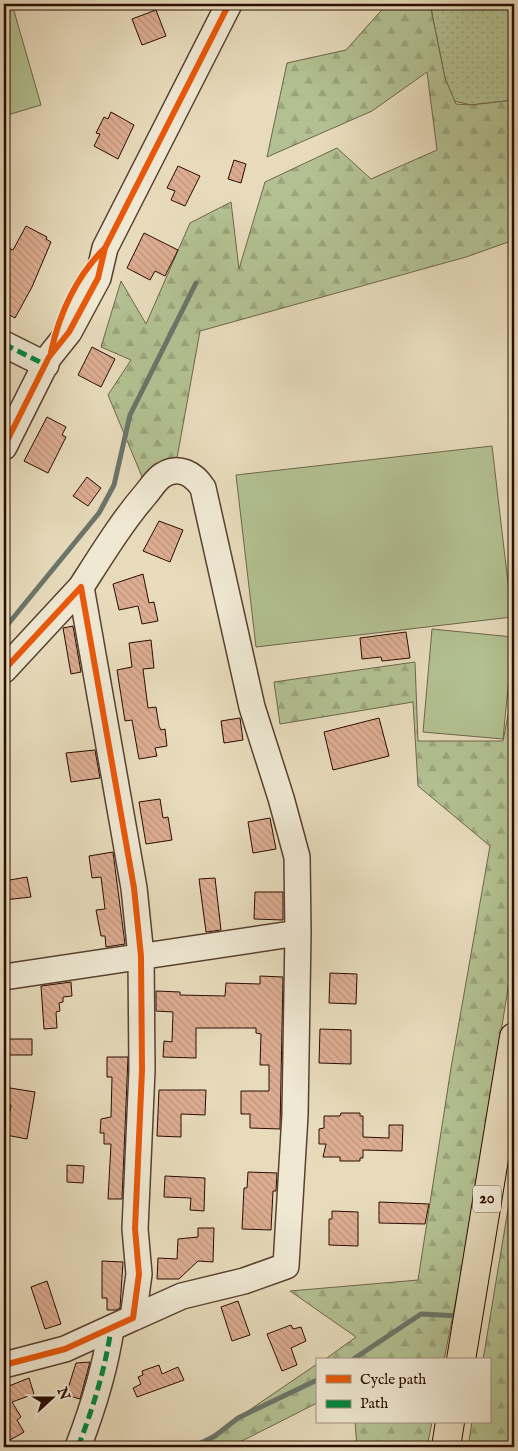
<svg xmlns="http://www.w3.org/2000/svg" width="518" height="1451" viewBox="0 0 518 1451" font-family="'IM FELL English',serif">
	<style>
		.grass { fill: url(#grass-dots); stroke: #6e6649 }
		.forest { fill: url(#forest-firs); stroke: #6e6649 }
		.green { fill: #b3c192; stroke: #6e6649 }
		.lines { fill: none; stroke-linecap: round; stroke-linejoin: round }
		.stream { stroke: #6b756a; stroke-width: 5 }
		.building { fill: url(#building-back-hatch); stroke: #2a0c00 }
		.minor-casing { stroke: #59402f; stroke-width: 28 }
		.major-casing { stroke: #2a0c00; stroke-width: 30 }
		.minor { stroke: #efe8d3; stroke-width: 25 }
		.major { stroke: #e7dbbb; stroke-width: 28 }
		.quiet { stroke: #00873e; stroke-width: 5; stroke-dasharray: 10 5; stroke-linecap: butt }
		.cycleway-casing { stroke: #efe8d3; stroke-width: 9 }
		.cycleway { stroke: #e8590c; stroke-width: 6 }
		.labels { text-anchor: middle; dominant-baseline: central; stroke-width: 4; stroke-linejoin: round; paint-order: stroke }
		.shield { fill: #efe8d3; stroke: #654e3f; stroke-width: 1 }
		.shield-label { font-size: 16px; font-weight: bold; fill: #2a0c00 }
	</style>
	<defs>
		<pattern id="grass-dots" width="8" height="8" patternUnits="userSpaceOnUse" patternTransform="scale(1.25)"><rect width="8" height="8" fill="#b3c192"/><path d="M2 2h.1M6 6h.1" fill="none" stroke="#9aa57c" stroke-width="1.8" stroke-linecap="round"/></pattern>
		<pattern id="forest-firs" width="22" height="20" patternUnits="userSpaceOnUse" patternTransform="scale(1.25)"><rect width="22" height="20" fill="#b3c192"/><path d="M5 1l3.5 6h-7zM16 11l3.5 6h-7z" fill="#9aa57c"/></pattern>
		<pattern id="building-back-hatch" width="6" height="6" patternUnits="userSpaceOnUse" patternTransform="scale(1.25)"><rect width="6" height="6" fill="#ddad92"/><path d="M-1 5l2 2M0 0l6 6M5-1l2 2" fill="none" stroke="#be947c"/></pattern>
	</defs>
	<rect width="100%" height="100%" fill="#e7dbbb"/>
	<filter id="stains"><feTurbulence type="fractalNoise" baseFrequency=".004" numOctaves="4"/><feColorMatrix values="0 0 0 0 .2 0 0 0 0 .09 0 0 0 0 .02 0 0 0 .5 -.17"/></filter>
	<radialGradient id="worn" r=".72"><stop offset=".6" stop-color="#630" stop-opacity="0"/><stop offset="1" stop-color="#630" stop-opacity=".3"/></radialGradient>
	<path class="grass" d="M430 4H514V100L471 105 454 101 445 78Z"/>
	<path class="forest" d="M387 4H430L445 78 456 104 471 105 514 100V240L466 257 200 331 177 458 143 479 108 395 131 360 101 347 121 281 146 324 190 223 231 202 239 269 265 182 337 148 371 179 437 150 427 72 372 111 267 157 287 63 346 50Z
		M415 662 418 741H503L514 684V951L467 1244 444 1360H324L356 1337 290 1291 418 1280 451 1068 490 846 418 786 413 702 280 724 274 682Z
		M514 1173V1418L508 1447H468L472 1422H489V1360H483Z
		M317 1364V1403L230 1447H195Z
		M355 1422H432L427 1447H357Z"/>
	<path class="green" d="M4 4H12L41 105 4 116Z
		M492 446 512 617 256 647 236 475Z
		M432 629 513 637 503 739 423 732Z"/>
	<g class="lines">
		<path class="stream" d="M4 629 99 513 114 485 130 415 196 283
			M352 1360 421 1314 460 1316
			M193 1447 215 1436 238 1418 317 1380"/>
	</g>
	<path class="building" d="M156 10 166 36 142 45 132 19Z
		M111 112 134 125 118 159 94 146 100 134 96 133 104 117 108 119Z
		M234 160 246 164 241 183 228 179Z
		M178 166 200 176 185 206 171 200 175 191 167 188Z
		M26 226 47 237 46 239 51 242 32 287 15 318 4 312V246L13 250Z
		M144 233 178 250 165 276 155 271 150 280 127 268Z
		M92 347 115 359 101 387 78 375Z
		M47 417 66 427 62 435 66 437 48 473 24 461Z
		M87 477 101 488 88 506 73 496Z
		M159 521 183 530 170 562 143 551Z
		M143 574 149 603 154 602 158 621 142 624 138 606 119 610 113 584Z
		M73 626 81 672 71 674 63 628Z
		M406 632 410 658 382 661 381 657 362 659 360 638Z
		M151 640 154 668 143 669 148 708 156 707 159 726 161 730 165 729 167 746 155 748 157 756 139 759 132 720 125 721 117 670 132 667 129 643Z
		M240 718 243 740 224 743 221 721Z
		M379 718 389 756 333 770 324 732Z
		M95 750 100 778 71 782 66 753Z
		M160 799 163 818 168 817 172 840 146 844 139 802Z
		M270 818 276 849 253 853 248 822Z
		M113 852 125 944 106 947 105 936H101L96 910 105 909 101 877 92 878 89 856Z
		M27 877 31 897 4 900V881Z
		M215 878 221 930 206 932 199 879Z
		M255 892H283V920L254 919Z
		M330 973 357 974 356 1004 329 1003Z
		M260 976 283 977 280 1129 250 1128V1114H241V1091H269V1065H260L261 1034 256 1033V1028H196V1058L163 1057 164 1041 172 1042 173 1012 156 1011V991L180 992V995L225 996 226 983 260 984Z
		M71 982 72 996 63 997V1002L59 1003 60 1011 56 1012 57 1028 44 1029 41 986Z
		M320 1029 351 1030V1064L319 1063Z
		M5 1039H32V1055H5Z
		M107 1057H128L122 1199H108L111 1144H104V1133H100L101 1119 111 1117 112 1077H107Z
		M10 1088 35 1092 27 1139 6 1135 11 1105 7 1104Z
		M159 1090H206L205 1115 181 1114V1137L157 1136Z
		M341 1113H360V1116H363V1137L389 1138V1125H403L402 1151 363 1150V1158H360V1161H340V1157H323L326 1144H319V1129L324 1128V1116H340Z
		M67 1165 84 1166 83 1183 67 1182Z
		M248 1172 277 1173 276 1191H273L271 1230 242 1229 244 1188H247Z
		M165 1176 205 1178 204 1211 190 1210 191 1198 164 1197Z
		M379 1202 429 1204 425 1224 379 1223Z
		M332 1211 358 1212V1246L329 1245V1219H332Z
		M198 1228H214L213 1262 198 1261 179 1279H157L158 1258 177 1259 178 1239 198 1237Z
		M102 1261 123 1262 120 1308 116 1310H107V1298H102Z
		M47 1281 61 1324 45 1329 31 1287Z
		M238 1301 250 1335 232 1341 221 1307Z
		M291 1325 293 1329 301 1327 306 1341 291 1348 297 1365 282 1371 267 1334Z
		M90 1362 80 1399 66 1395 76 1363Z
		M159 1365 162 1374 178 1367 184 1380 137 1397 133 1388 141 1384 138 1377 143 1375 142 1371Z
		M29 1378 34 1394 12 1402 21 1417 17 1420 24 1432 10 1440 4 1431V1388Z"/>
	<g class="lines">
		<g class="minor-casing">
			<path id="minor" d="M4 344 46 365
				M4 447 49 357 69 332 98 278 105 248 229 4
				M81 587C101 556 121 523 145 495 151 488 156 479 163 475 179 465 194 474 203 488L252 707 281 798 297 857 298 933
				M4 670 81 587 134 888 141 956 142 1070 135 1229 139 1274 133 1318 65 1349 4 1365
				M4 977 298 933 295 1115 286 1266 244 1281 182 1296 133 1318
				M78 1447C93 1408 105 1370 111 1329"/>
		</g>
		<g class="major-casing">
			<path id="major" d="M461 1360 514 1037
				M446 1447 450 1422"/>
		</g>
		<use href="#minor" class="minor"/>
		<use href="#major" class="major"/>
		<path class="quiet" d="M4 344 46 365
			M78 1447C93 1408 105 1370 111 1329"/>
		<g class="cycleway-casing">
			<path id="cycleway" d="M51 352C59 314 77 275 105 248
				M4 447 49 357 69 332 98 278 105 248 229 4
				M4 670 81 587 134 888 141 956 142 1070 135 1229 139 1274 133 1318 65 1349 4 1365"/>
		</g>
		<use href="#cycleway" class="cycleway"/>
	</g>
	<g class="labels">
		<rect class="shield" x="473" y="1185.5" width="28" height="27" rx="4"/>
		<g class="shield-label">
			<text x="487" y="1199">20</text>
		</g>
	</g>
	<rect width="518" height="1451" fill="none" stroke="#e7dbbb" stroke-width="20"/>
	<rect x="5" y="5" width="508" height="1441" fill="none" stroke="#2a0c00" stroke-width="2.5"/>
	<rect x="10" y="10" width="498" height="1431" fill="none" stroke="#2a0c00"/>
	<rect x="316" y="1358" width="175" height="65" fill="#efe8d3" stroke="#a0907f"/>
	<rect x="326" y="1375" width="25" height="8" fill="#e8590c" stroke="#a0907f"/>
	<text x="360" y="1384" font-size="15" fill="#2a0c00">Cycle path</text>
	<rect x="326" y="1400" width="25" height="8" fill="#00873e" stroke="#a0907f"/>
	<text x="360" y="1408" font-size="15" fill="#2a0c00">Path</text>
	<g transform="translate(52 1398) rotate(69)" stroke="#efe8d3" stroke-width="4" paint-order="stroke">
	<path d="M0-4L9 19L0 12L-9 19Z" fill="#2a0c00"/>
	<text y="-8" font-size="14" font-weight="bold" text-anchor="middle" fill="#2a0c00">N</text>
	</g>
	<rect width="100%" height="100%" filter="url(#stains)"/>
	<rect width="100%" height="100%" fill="url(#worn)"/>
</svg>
